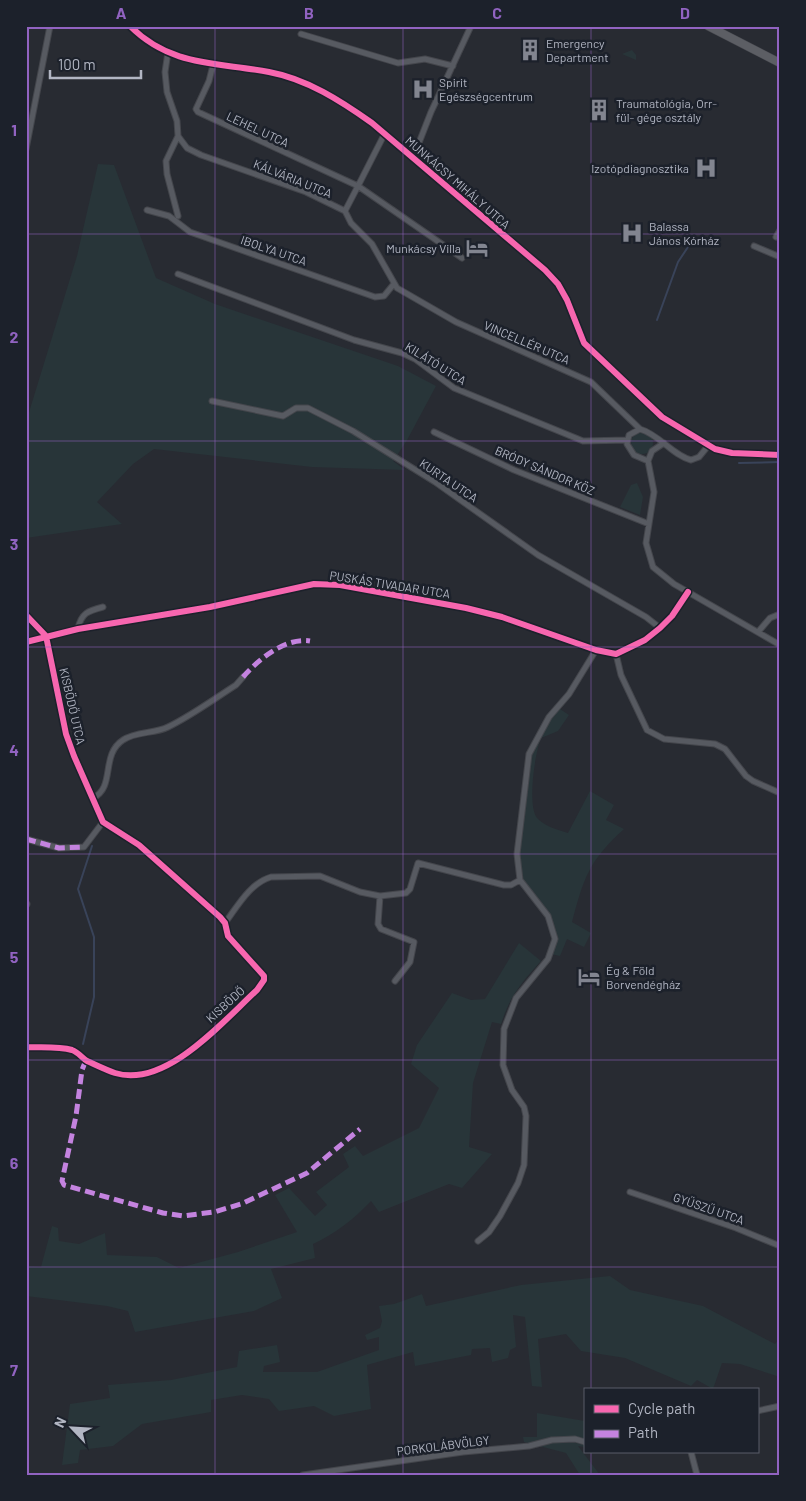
<svg xmlns="http://www.w3.org/2000/svg" width="806" height="1501" viewBox="0 0 806 1501" font-family="Barlow,sans-serif">
	<style>
		.green { fill: #283539 }
		.lines { fill: none; stroke-linecap: round; stroke-linejoin: round }
		.stream { stroke: #394359; stroke-width: 2 }
		.street-casing { stroke: #44464c; stroke-width: 7 }
		.secondary-casing { stroke: #44464c; stroke-width: 9 }
		.street { stroke: #575a61; stroke-width: 5 }
		.secondary { stroke: #5c5e64; stroke-width: 8 }
		.quiet { stroke: #c483df; stroke-width: 5; stroke-dasharray: 10 5; stroke-linecap: butt }
		.cycleway-casing { stroke: #1c212b; stroke-width: 9 }
		.cycleway { stroke: #f766af; stroke-width: 6 }
		.grid { fill: none; stroke: #9163c1; stroke-width: 1; stroke-opacity: 0.55 }
		.labels { text-anchor: middle; dominant-baseline: central; stroke-width: 5; stroke-linejoin: round; paint-order: stroke }
		.poi-label { font-size: 12px; fill: #b2b6c3; stroke: #1c212b; text-anchor: start }
		.street-label { font-size: 12px; fill: #b2b6c3; stroke: #1c212b }
		.neatline { fill: none; stroke: #9163c1; stroke-width: 2 }
		.grid-label { font-size: 16px; text-anchor: middle; font-weight: bold; fill: #9163c1 }
	</style>
	<rect width="100%" height="100%" fill="#282b32"/>
	<path class="green" d="M632 50 636 55V60L622 54Z
		M98 164 114 165 156 278 215 304 398 366 436 386 406 442 393 461 405 470 312 467 154 449 133 464 97 502 122 524 26 538V422L77 256Z
		M631 443a11 11 0 1 1 22 0a11 11 0 1 1-22 0Z
		M637 483 643 497 640 515 620 507 631 485Z
		M557 707 569 715 558 731 541 738C535 752 527 806 537 818 544 826 558 830 568 833L590 791 614 805 606 820 624 829C589 861 584 877 572 922L591 933 584 947 567 939 560 956 551 954C561 917 536 909 521 881 515 868 524 766 530 753 537 737 548 722 557 707Z
		M519 943 541 961C521 983 510 996 501 1024L492 1022 473 1083 469 1147 492 1154 462 1188 449 1184 379 1212 371 1201C354 1219 335 1234 313 1244L315 1258 271 1269 282 1298 254 1311 135 1332 128 1311 107 1306 26 1296V1266L41 1267 52 1226 58 1228 59 1241 79 1244 105 1233 107 1255 157 1257 179 1268 238 1252 297 1232 275 1195 289 1188 315 1216 327 1205 316 1192 349 1167 343 1154 355 1146 363 1156 419 1128 439 1088 411 1064 417 1045 452 993 471 1000 485 999Z
		M610 1276 630 1290 703 1306 775 1344 780 1338V1377L740 1364 722 1363 713 1389 697 1380 691 1386 625 1358 581 1351 566 1334 538 1339 542 1387 532 1386 525 1317 513 1315 516 1347 510 1350 508 1358 492 1362 490 1348 472 1349 471 1355 415 1366 413 1352 367 1365 371 1409 334 1416 314 1406 279 1411 269 1399 242 1395 211 1400V1412L142 1424 113 1446 80 1450 78 1463 62 1465 70 1404 110 1398 108 1385 171 1380 237 1367 239 1351 277 1345 280 1362 264 1366 263 1372H317L379 1350V1337L367 1340 365 1335 380 1328 382 1321 379 1306 394 1304 422 1294 426 1306 521 1285Z
		M537 1413 585 1421V1447L578 1446 600 1475H580L566 1453 524 1442 523 1437H537Z"/>
	<g class="lines">
		<path class="stream" d="M657 320 678 262 688 247
			M739 463 780 462
			M83 1044 94 997V937L78 889 92 846"/>
		<g class="street-casing">
			<path id="street" d="M130 26C171 67 217 62 269 72 307 79 341 101 372 123L545 270 558 284 567 300 584 343 662 417 715 449 732 453 780 455
				M301 34 398 63 425 59 453 66
				M168 52 165 72 167 92 177 121 178 136 166 161 167 174 178 216
				M213 65 209 81 196 109 198 112 358 186 345 211
				M385 133 358 186 462 258
				M178 136 187 148 201 155 306 192 345 211 351 223 372 244 397 288 456 322 591 382 640 429
				M26 149 50 26
				M413 158 431 112 471 26
				M147 210 169 216 190 232 375 297 384 296 393 285
				M776 237 780 230
				M754 246 780 257
				M178 274 354 340 402 353 415 359 454 388 583 441 627 440
				M212 401 283 416 296 408H308L353 431 435 482 538 555 646 617 660 628
				M434 432 514 470 649 524
				M664 443 652 451 648 461 634 455 627 444 629 435 640 429C660 435 672 455 691 460L699 457 708 446
				M648 461 654 492 646 543 653 567 674 584 780 645
				M26 615 46 636 66 734 74 756 103 822 139 845 220 917 225 923 228 936 264 976V980L257 990C224 1020 166 1089 115 1073 106 1070 96 1065 87 1061 82 1058 78 1052 72 1050 58 1046 40 1048 26 1047
				M78 629C81 613 88 611 103 607
				M758 632 770 618 780 614
				M26 642 78 629 210 607 314 584 340 585 466 608 502 617 596 650 616 654 645 640 660 628 672 616 688 592
				M616 654 621 675 647 730 664 739 715 744 725 749 746 776 753 781 780 793
				M93 798C116 787 100 755 123 740 136 731 154 734 168 727 191 716 214 699 236 685L243 677
				M26 839 59 848 84 847 103 822
				M380 896 378 924 381 929 414 942 410 962 395 981
				M26 904H27
				M225 923C237 907 250 883 271 877L320 876 360 892 380 896 406 893 410 889 418 863 504 885H511L520 880
				M630 1192 736 1228 780 1246
				M478 1241 489 1232 500 1216 518 1183 524 1165 526 1116 524 1107 512 1090 503 1065 504 1029 516 998 548 959 555 939 548 916 520 880 517 854 529 754 549 717 569 694 596 650
				M757 1411 780 1406
				M691 1452 697 1475
				M303 1475 463 1452 529 1446 552 1440 575 1439 585 1442"/>
		</g>
		<g class="secondary-casing">
			<path id="secondary" d="M708 26 780 63"/>
		</g>
		<use href="#street" class="street"/>
		<use href="#secondary" class="secondary"/>
		<path class="quiet" d="M243 677C258 660 285 637 310 641
			M26 839 59 848 84 847
			M26 904H27
			M86 1060 82 1070 76 1116 62 1181 64 1185 163 1213 183 1216 214 1212 241 1204 307 1173 360 1129"/>
		<g class="cycleway-casing">
			<path id="cycleway" d="M130 26C171 67 217 62 269 72 307 79 341 101 372 123L545 270 558 284 567 300 584 343 662 417 715 449 732 453 780 455
				M26 615 46 636 66 734 74 756 103 822 139 845 220 917 225 923 228 936 264 976V980L257 990C224 1020 166 1089 115 1073 106 1070 96 1065 87 1061 82 1058 78 1052 72 1050 58 1046 40 1048 26 1047
				M26 642 78 629 210 607 314 584 340 585 466 608 502 617 596 650 616 654 645 640 660 628 672 616 688 592"/>
		</g>
		<use href="#cycleway" class="cycleway"/>
	</g>
	<path class="grid" d="M215 26V1475M403 26V1475M591 26V1390M26 234H780M26 441H780M26 647H780M26 854H780M26 1060H780M26 1267H780M591 1452V1475"/>
	<defs>
		<g id="building-bare" transform="scale(1.725)"><path d="M-4-6H4V6H1V3H-1V6H-4ZM-2.5-4.3h1.7v1.8h-1.7ZM.8-4.3h1.7v1.8H.8ZM-2.5-1h1.7V.8h-1.7ZM.8-1h1.7V.8H.8Z" fill="#828590" stroke="#1c212b" stroke-width="2.5" paint-order="stroke"/></g>
		<g id="hospital-bare" transform="scale(1.725)"><path d="M-5-5h3v3.5h4V-5h3V5h-3V1.5h-4V5h-3Z" fill="#828590" stroke="#1c212b" stroke-width="2.5" paint-order="stroke"/></g>
		<g id="hotel-bare" transform="scale(1.725)"><path d="M-6-4.5h1.5V1H6V5H4.5V3h-9V5H-6ZM-4 0a1.8 1.8 0 1 1 3.6 0ZM.5 0V-2.5h3Q6-2.5 6 0Z" fill="#828590" stroke="#1c212b" stroke-width="2.5" paint-order="stroke"/></g>
	</defs>
	<g fill-rule="evenodd">
		<use href="#building-bare" x="530" y="50"/>
		<use href="#hospital-bare" x="423" y="89"/>
		<use href="#building-bare" x="599" y="110"/>
		<use href="#hospital-bare" x="706" y="168"/>
		<use href="#hospital-bare" x="632" y="233"/>
		<use href="#hotel-bare" x="477" y="248"/>
		<use href="#hotel-bare" x="589" y="977"/>
	</g>
	<g class="labels">
		<g class="poi-label">
			<text x="546" y="43">Emergency<tspan x="546" dy="14">Department</tspan></text>
			<text x="439" y="82">Spirit<tspan x="439" dy="14">Egészségcentrum</tspan></text>
			<text x="616" y="103">Traumatológia, Orr-<tspan x="616" dy="14">fül- gége osztály</tspan></text>
			<text x="689" y="168" text-anchor="end">Izotópdiagnosztika</text>
			<text x="649" y="226">Balassa<tspan x="649" dy="14">János Kórház</tspan></text>
			<text x="461" y="248" text-anchor="end">Munkácsy Villa</text>
			<text x="606" y="970">Ég &amp; Föld<tspan x="606" dy="14">Borvendégház</tspan></text>
		</g>
		<g class="street-label">
			<text transform="translate(258 129) rotate(25)">LEHEL UTCA</text>
			<text transform="translate(293 178) rotate(22)">KÁLVÁRIA UTCA</text>
			<text transform="translate(458 182) rotate(41)">MUNKÁCSY MIHÁLY UTCA</text>
			<text transform="translate(274 250) rotate(19)">IBOLYA UTCA</text>
			<text transform="translate(527 342) rotate(23)">VINCELLÉR UTCA</text>
			<text transform="translate(436 363) rotate(32)">KILÁTÓ UTCA</text>
			<text transform="translate(545 470) rotate(23)">BRÓDY SÁNDOR KÖZ</text>
			<text transform="translate(449 480) rotate(34)">KURTA UTCA</text>
			<text transform="translate(390 584) rotate(9)">PUSKÁS TIVADAR UTCA</text>
			<text transform="translate(73 706) rotate(77)">KISBÖDŐ UTCA</text>
			<text transform="translate(225 1004) rotate(-42)">KISBÖDŐ</text>
			<text transform="translate(709 1208) rotate(19)">GYŰSZŰ UTCA</text>
			<text transform="translate(443 1445) rotate(-7)">PORKOLÁBVÖLGY</text>
		</g>
	</g>
	<rect width="806" height="1501" fill="none" stroke="#1c212b" stroke-width="55"/>
	<rect x="584" y="1388" width="175" height="65" fill="#1c212b" stroke="#585d68"/>
	<rect x="594" y="1405" width="25" height="8" fill="#f766af" stroke="#585d68"/>
	<text x="628" y="1414" font-size="15" fill="#b2b6c3">Cycle path</text>
	<rect x="594" y="1430" width="25" height="8" fill="#c483df" stroke="#585d68"/>
	<text x="628" y="1438" font-size="15" fill="#b2b6c3">Path</text>
	<g transform="translate(72 1428) rotate(295)" stroke="#1c212b" stroke-width="4" paint-order="stroke">
	<path d="M0-4L9 19L0 12L-9 19Z" fill="#b2b6c3"/>
	<text y="-8" font-size="14" font-weight="bold" text-anchor="middle" fill="#b2b6c3">N</text>
	</g>
	<path d="M50 70v8h91v-8" fill="none" stroke="#b2b6c3" stroke-width="2.5"/>
	<text x="58" y="70" font-size="15" fill="#b2b6c3" stroke="#1c212b" stroke-width="4" paint-order="stroke">100 m</text>
	<rect x="28" y="28" width="750" height="1446" class="neatline"/>
	<g class="grid-label">
		<text x="121" y="19">A</text>
		<text x="309" y="19">B</text>
		<text x="497" y="19">C</text>
		<text x="685" y="19">D</text>
		<text x="14" y="136">1</text>
		<text x="14" y="343">2</text>
		<text x="14" y="550">3</text>
		<text x="14" y="756">4</text>
		<text x="14" y="963">5</text>
		<text x="14" y="1169">6</text>
		<text x="14" y="1376">7</text>
	</g>
</svg>
